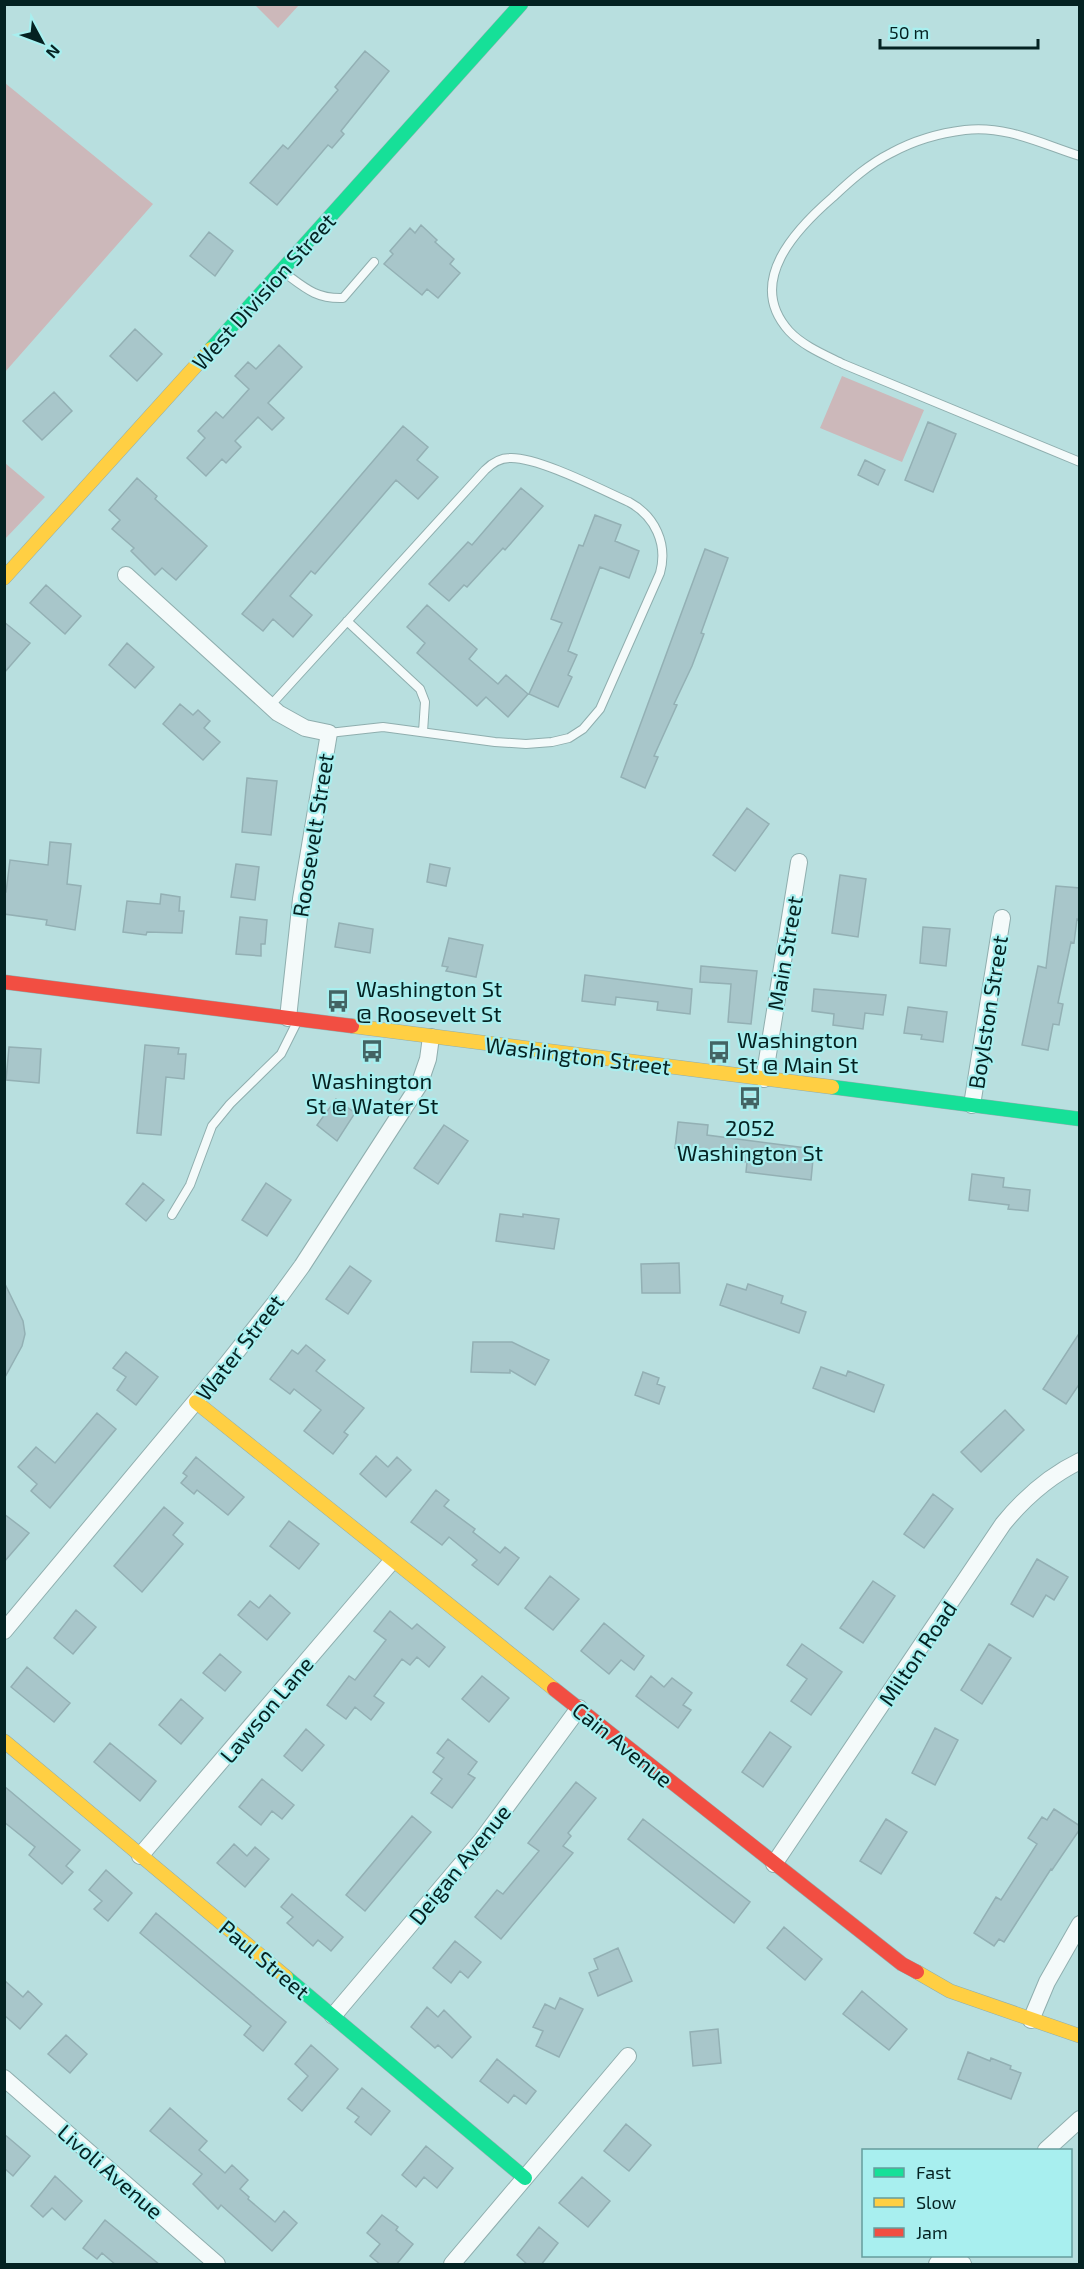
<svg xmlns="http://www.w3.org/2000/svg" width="1084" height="2269" viewBox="0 0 1084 2269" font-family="'Exo 2',sans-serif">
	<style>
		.green { fill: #ccb8ba }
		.building { fill: #a8c6ca; stroke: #93b0b4; stroke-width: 1.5 }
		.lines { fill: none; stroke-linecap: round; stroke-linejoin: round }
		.lane-casing { stroke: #8faeae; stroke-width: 10 }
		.street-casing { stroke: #8faeae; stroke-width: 18 }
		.fast-casing { stroke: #8faeae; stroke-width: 15 }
		.slow-casing { stroke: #8faeae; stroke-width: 15 }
		.jam-casing { stroke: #8faeae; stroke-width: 15 }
		.lane { stroke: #f4fafa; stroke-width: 8 }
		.street { stroke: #f4fafa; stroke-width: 16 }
		.fast { stroke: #16e098; stroke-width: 14 }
		.slow { stroke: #ffcf43; stroke-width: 14 }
		.jam { stroke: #f24e42; stroke-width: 14 }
		.labels { text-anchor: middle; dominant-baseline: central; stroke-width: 4.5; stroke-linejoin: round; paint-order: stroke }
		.street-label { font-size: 22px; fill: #042222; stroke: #a8efef }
		.poi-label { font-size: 22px; fill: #042222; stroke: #a8efef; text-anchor: start }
	</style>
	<rect width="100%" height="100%" fill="#b8dfdf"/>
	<path class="green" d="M255 5H299L278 28Z
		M5 83 153 204 5 372H4Z
		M842 376 924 410 902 462 820 428Z
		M5 463 45 497 5 539Z"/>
	<path class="building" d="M365 51 389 71 341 131 344 134 332 148 328 145 277 205 250 183 283 145 288 149 338 90 335 87Z
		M421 225 437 240 435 242 454 259 450 264 460 273 438 298 427 289 422 295 384 264 393 254 390 251 410 228 415 233Z
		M209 232 233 251 215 276 190 256Z
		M135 329 162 354 137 381 110 356Z
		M279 345 302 367 268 403 284 418 272 430 258 417 235 441 241 447 226 463 222 459 206 476 187 458 205 438 198 431 216 412 223 418 249 389 235 376 248 362 256 369Z
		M54 392 72 411 42 440 23 421Z
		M928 422 956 434 933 492 905 480Z
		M403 426 428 447 417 460 438 477 418 499 396 480 315 574 311 571 290 596 312 615 293 637 273 619 263 631 242 614Z
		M865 460 885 470 878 485 858 475Z
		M137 478 157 496 155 499 207 546 176 580 162 568 155 575 131 551 134 548 112 529 120 520 109 510Z
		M521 488 543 506 505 550 503 548 467 587 464 585 449 601 429 584 468 542 472 545Z
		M595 515 621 525 615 541 639 551 629 578 600 567 568 651 577 655 568 675 572 677 558 707 529 694 562 623 551 619 579 545 583 546Z
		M705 549 728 558 701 633 704 634 692 666 674 704 677 705 654 756 658 757 645 788 621 777Z
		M46 585 81 616 65 634 30 603Z
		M427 605 477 649 469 659 498 684 506 675 528 694 508 717 486 697 477 706 417 653 425 643 407 627Z
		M4 622 30 643 4 673Z
		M127 643 154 667 135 688 109 665Z
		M180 704 193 715 198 710 210 721 204 728 220 742 203 760 163 724Z
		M247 778 277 781 271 835 242 832Z
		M747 808 769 824 735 871 713 855Z
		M50 842 71 844 67 884 81 886 75 930 46 925 47 920 4 914V892H6L10 860 48 865Z
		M236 864 259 867 255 900 231 897Z
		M430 864 450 868 446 886 427 882Z
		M840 875 866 879 858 937 832 933Z
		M1056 886 1080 888V920L1077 919 1074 943 1071 942 1058 1003 1063 1004 1059 1025 1053 1024 1048 1050 1022 1045 1038 966 1046 968Z
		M161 894 180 897 179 911H184L182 933 147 932 146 935 123 932 127 901 160 904Z
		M240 917 267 920 265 944H261V956L236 954Z
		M339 923 373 929 370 953 335 947Z
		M923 927 950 929 946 966 920 963Z
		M449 938 483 945 476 977 446 971 448 967 442 966Z
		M701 966 757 971 751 1024 728 1022 731 984 700 982Z
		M585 975 692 989 690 1014 657 1010 658 1002 616 997 615 1005 582 1001Z
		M814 989 886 995 883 1015 865 1013 863 1029 833 1025 834 1014 812 1011Z
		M908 1007 947 1012 943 1042 921 1039 922 1035 904 1033Z
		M145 1045 179 1048 178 1054H186L184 1079 166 1077 161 1135 137 1133Z
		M9 1047 41 1049 39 1083 6 1080Z
		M336 1099 355 1113 337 1141 317 1125Z
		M678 1122 708 1125 707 1135 814 1149 811 1180 746 1172 747 1162 712 1158 713 1152 675 1148Z
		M444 1125 468 1141 438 1184 414 1168Z
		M972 1174 1004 1178 1003 1187 1030 1190 1028 1211 1008 1209 1009 1205 969 1200Z
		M143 1183 164 1200 146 1221 126 1204Z
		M266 1183 291 1200 267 1236 242 1220Z
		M500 1214 523 1217V1214L559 1219 554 1249 496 1241Z
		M679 1263 680 1293H642L641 1264Z
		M350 1266 371 1281 348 1314 326 1299Z
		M4 1282 23 1321 25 1334 22 1346 4 1379Z
		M727 1284 746 1290 748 1284 783 1296 781 1303 806 1312 799 1333 720 1305Z
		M1080 1332V1383L1066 1404 1043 1389Z
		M473 1342H512L549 1360 535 1385 510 1370V1373L471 1372Z
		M306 1345 325 1360 316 1371 364 1408 344 1432 348 1435 333 1454 304 1431 321 1410 294 1389 290 1394 270 1379 292 1350 298 1354Z
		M126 1352 158 1377 136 1405 117 1390 126 1377 113 1368Z
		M821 1367 846 1376 848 1371 884 1385 874 1412 813 1388Z
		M643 1372 659 1378 657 1384 665 1387 659 1404 635 1395Z
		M1005 1410 1024 1430 981 1472 961 1452Z
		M97 1413 116 1429 50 1508 31 1491 37 1484 18 1467 36 1447 55 1463Z
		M376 1456 388 1467 397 1457 411 1470 386 1497 360 1474Z
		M196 1457 244 1497 228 1515 197 1490 194 1494 181 1483 187 1476 183 1473Z
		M436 1490 449 1500 444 1506 475 1529 473 1532 500 1553 505 1547 519 1558 498 1585 472 1565 477 1560 449 1537 442 1545 411 1522Z
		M933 1494 953 1509 924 1548 904 1534Z
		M164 1507 183 1523 173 1535 183 1544 142 1592 114 1566Z
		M4 1514 29 1533 4 1562Z
		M289 1521 319 1544 299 1569 270 1546Z
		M1037 1559 1068 1577 1054 1600 1046 1595 1033 1617 1011 1604Z
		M550 1576 579 1599 553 1630 525 1608Z
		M873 1581 895 1596 863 1643 840 1628Z
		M270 1595 290 1613 267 1640 238 1615 250 1601 259 1608Z
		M76 1610 96 1627 73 1654 54 1638Z
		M390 1611 412 1629 417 1624 445 1647 429 1667 417 1657 410 1665 402 1659 374 1696 384 1703 371 1720 355 1707 346 1719 327 1705 349 1676 355 1680 386 1640 374 1631Z
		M604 1623 644 1656 634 1670 621 1660 609 1674 581 1651Z
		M802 1644 842 1672 811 1715 791 1701 807 1679 787 1665Z
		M989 1644 1011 1658 982 1704 961 1690Z
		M220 1654 241 1672 225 1691 203 1673Z
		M27 1667 70 1703 54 1722 11 1687Z
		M482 1676 509 1698 489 1722 462 1699Z
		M651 1676 664 1687 672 1678 692 1693 683 1705 691 1710 678 1728 636 1696Z
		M181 1699 203 1718 181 1744 159 1725Z
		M935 1728 958 1740 935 1785 912 1773Z
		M306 1729 324 1745 302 1771 284 1756Z
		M770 1732 791 1747 763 1787 742 1772Z
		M448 1739 477 1762 468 1774 475 1778 452 1808 431 1793 442 1779 433 1772 444 1758 437 1753Z
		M110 1743 156 1781 140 1801 94 1762Z
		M262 1779 294 1805 282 1819 272 1811 261 1825 239 1807Z
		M576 1782 596 1798 568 1833 571 1836 563 1846 573 1853 501 1939 475 1917 497 1890 503 1894 539 1851 528 1843Z
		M4 1786 80 1850 66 1866 73 1872 62 1884 29 1855 35 1847 4 1822Z
		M1054 1809 1080 1826V1829L1052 1870 1051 1869 1004 1942 999 1939 994 1946 974 1933 996 1897 1001 1900 1037 1844 1028 1838 1042 1817 1047 1820Z
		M412 1816 431 1832 365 1911 346 1895Z
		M643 1819 750 1902 734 1923 628 1839Z
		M886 1819 907 1832 881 1874 860 1861Z
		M234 1844 247 1856 255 1847 269 1859 245 1887 217 1863Z
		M106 1870 132 1893 108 1921 94 1909 102 1901 89 1890Z
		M292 1894 343 1937 331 1951 318 1940 313 1946 287 1923 293 1917 281 1907Z
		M156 1913 286 2022 263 2051 244 2035 251 2026 140 1933Z
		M784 1927 822 1959 805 1980 767 1948Z
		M455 1941 481 1962 468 1978 460 1971 451 1983 433 1968Z
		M618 1948 632 1981 598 1996 589 1973 598 1969 594 1959Z
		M4 1980 23 1997 28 1991 42 2004 20 2029 4 2015Z
		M862 1991 907 2029 889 2050 843 2014Z
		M560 1998 583 2009 559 2057 536 2046 543 2031 533 2027 545 2004 555 2009Z
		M427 2007 438 2017 444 2010 471 2037 452 2058 438 2045 435 2048 411 2027Z
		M718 2029 721 2063 693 2066 690 2032Z
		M66 2035 87 2054 70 2073 48 2054Z
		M311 2045 338 2069 302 2111 288 2099 308 2076 295 2064Z
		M968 2052 990 2061 991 2058 1011 2066 1010 2069 1021 2073 1011 2099 958 2079Z
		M497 2059 536 2091 526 2104 514 2095 508 2103 480 2081Z
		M362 2088 390 2111 371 2135 355 2122 359 2117 347 2108Z
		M170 2108 207 2141 199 2150 225 2173 232 2165 248 2180 240 2189 249 2197 248 2199 275 2222 284 2211 297 2223 272 2251 221 2205 218 2209 193 2184 202 2174 150 2131Z
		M626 2124 651 2145 629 2171 604 2151Z
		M4 2134 30 2156 13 2176 4 2168Z
		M426 2146 453 2168 437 2188 424 2177 416 2187 402 2175Z
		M55 2176 82 2201 65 2220 52 2208 43 2217 31 2206Z
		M582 2177 610 2201 588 2227 559 2203Z
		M382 2215 398 2227 396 2230 413 2244 396 2265H381L370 2256 380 2244 367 2233Z
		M105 2220 160 2265H116L102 2253 97 2259 83 2248Z
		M539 2227 558 2243 541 2265H528L517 2255Z"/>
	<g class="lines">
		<g class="lane-casing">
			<path id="lane" d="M1080 156C1042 144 1006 125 965 130 940 133 913 141 891 153 869 164 851 180 833 197 796 229 745 282 789 331 803 346 825 355 843 364L1080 462
				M282 271C304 287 315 299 343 298L374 262
				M347 621 420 689 425 702 423 732
				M270 706 485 470C492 463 499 458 510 458 538 457 600 489 629 502 655 516 668 544 660 573L600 709 583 729 569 738 552 742 526 744 495 742 383 727 329 733
				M172 1215 190 1185 212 1126 230 1104 281 1054 297 1022"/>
		</g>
		<g class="street-casing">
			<path id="street" d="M126 575 278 713 305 728 329 733 301 899 288 1018
				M764 1079 799 862
				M972 1105 1002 918
				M4 1631 226 1365 275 1303 302 1266 419 1085 428 1059 431 1037
				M140 1856 392 1561
				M774 1864 1003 1524C1025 1497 1049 1476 1080 1461
				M333 2016 481 1841 579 1708
				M1031 2020 1047 1982 1080 1924
				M4 2078 217 2264
				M1046 2150 1080 2119
				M952 2256 963 2264
				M452 2264 628 2056
				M937 2264 943 2256"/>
		</g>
		<g class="fast-casing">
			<path id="fast" d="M211 349 521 4
				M832 1087 1080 1119
				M286 1977 525 2178"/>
		</g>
		<g class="slow-casing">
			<path id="slow" d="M4 578 211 349
				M352 1026 832 1087
				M196 1402 554 1689
				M4 1741 286 1977
				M917 1972 950 1991 1080 2036"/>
		</g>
		<g class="jam-casing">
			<path id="jam" d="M4 982 352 1026
				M554 1689 902 1964 917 1972"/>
		</g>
		<use href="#lane" class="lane"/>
		<use href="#street" class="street"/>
		<use href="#fast" class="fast"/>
		<use href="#slow" class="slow"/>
		<use href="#jam" class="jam"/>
	</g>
	<defs>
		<g id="bus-bare" transform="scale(1.8)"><path d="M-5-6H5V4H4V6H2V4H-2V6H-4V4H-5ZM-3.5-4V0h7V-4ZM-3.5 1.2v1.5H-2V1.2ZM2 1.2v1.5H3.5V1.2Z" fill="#436464" stroke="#a8efef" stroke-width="2.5" paint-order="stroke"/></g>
	</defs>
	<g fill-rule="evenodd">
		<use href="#bus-bare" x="338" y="1001"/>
		<use href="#bus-bare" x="372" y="1051"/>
		<use href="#bus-bare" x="719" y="1052"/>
		<use href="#bus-bare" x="750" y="1098"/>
	</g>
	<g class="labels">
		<g class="street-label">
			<text transform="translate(263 291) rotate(-48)">West Division Street</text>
			<text transform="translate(312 835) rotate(-81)">Roosevelt Street</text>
			<text transform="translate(784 953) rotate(-80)">Main Street</text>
			<text transform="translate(987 1012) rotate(-81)">Boylston Street</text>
			<text transform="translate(578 1055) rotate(7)">Washington Street</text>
			<text transform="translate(239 1347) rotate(-52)">Water Street</text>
			<text transform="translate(917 1653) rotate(-56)">Milton Road</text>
			<text transform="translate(266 1709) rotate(-50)">Lawson Lane</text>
			<text transform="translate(623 1744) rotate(39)">Cain Avenue</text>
			<text transform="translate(459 1864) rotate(-51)">Deigan Avenue</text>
			<text transform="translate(265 1959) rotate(40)">Paul Street</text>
			<text transform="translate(111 2171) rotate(41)">Livoli Avenue</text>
		</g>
		<g class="poi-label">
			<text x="356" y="988">Washington St<tspan x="356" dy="25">@ Roosevelt St</tspan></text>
			<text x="737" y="1039">Washington<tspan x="737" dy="25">St @ Main St</tspan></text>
			<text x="372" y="1080" text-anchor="middle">Washington<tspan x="372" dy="25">St @ Water St</tspan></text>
			<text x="750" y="1127" text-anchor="middle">2052<tspan x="750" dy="25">Washington St</tspan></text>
		</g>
	</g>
	<rect width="1084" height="2269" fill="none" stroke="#042222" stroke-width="12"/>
	<rect x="862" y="2149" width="210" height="108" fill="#a8efef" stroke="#669d9d" stroke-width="1.5"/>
	<rect x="874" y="2168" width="30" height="9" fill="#16e098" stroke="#669d9d" stroke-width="1.5"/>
	<text x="916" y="2179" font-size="18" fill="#042222">Fast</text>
	<rect x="874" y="2198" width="30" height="9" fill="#ffcf43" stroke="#669d9d" stroke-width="1.5"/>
	<text x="916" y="2209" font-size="18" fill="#042222">Slow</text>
	<rect x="874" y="2228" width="30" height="9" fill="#f24e42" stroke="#669d9d" stroke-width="1.5"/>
	<text x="916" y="2239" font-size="18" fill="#042222">Jam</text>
	<g transform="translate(42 42) rotate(131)" stroke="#a8efef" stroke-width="4.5" paint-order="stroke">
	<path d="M0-4.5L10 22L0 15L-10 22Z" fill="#042222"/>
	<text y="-9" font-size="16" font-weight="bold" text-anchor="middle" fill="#042222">N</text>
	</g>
	<path d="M880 39v9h158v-9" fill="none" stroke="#042222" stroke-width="3"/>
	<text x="889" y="39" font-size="18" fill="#042222" stroke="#a8efef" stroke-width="4.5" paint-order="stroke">50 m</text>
</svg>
